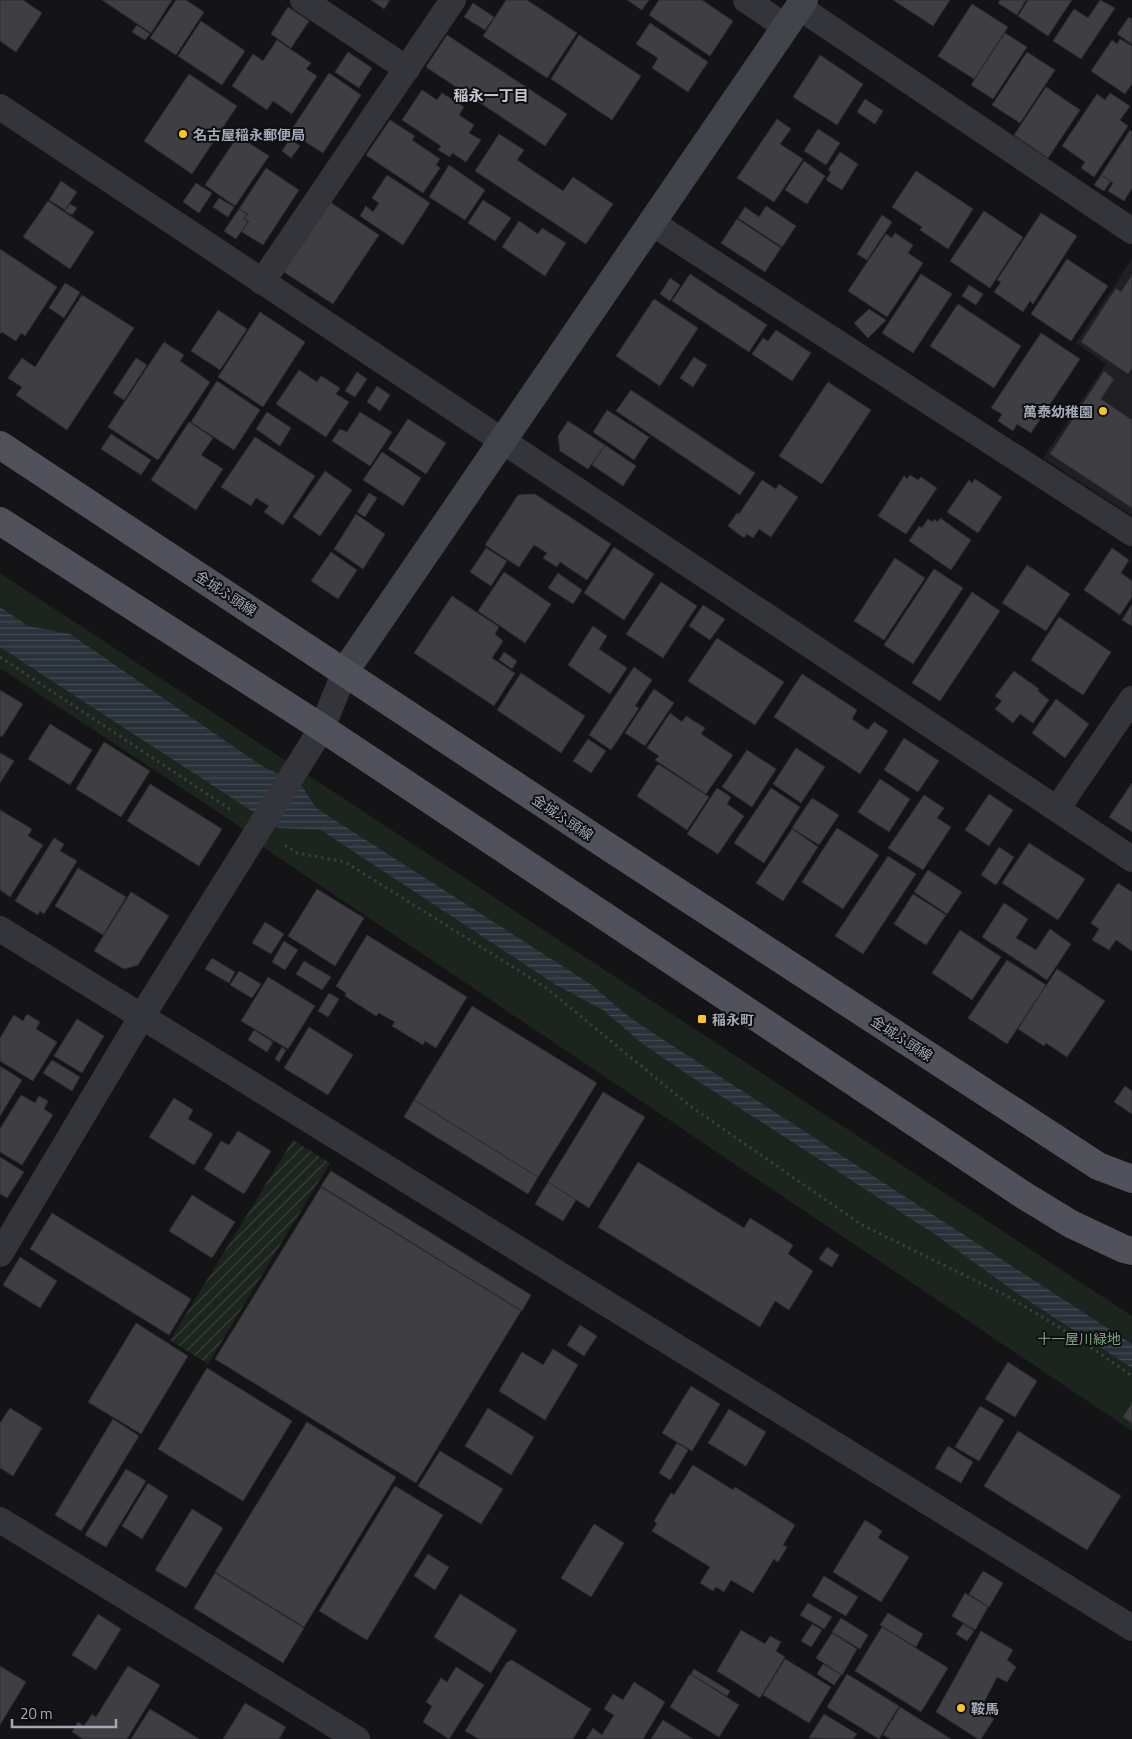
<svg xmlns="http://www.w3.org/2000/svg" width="1132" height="1739" viewBox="0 0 1132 1739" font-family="'Titillium Web','Noto Sans JP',sans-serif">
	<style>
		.built { fill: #201f23 }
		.park { fill: #1b241d }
		.garden { fill: url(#garden-furrows) }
		.water { fill: url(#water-rules) }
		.building { fill: #3e3e43; stroke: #2e2d32 }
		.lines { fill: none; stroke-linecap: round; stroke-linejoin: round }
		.path { stroke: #3a3c42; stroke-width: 3; stroke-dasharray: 2.5 4; stroke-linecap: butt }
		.street { stroke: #34353b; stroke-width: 26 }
		.secondary { stroke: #42444b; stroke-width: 28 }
		.primary { stroke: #50515a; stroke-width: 28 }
		.poi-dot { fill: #ffc422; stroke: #0f0f11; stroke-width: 2 }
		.labels { text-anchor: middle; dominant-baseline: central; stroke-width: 4; stroke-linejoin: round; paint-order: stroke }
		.poi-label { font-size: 14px; font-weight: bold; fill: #a4a9b7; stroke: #0f0f11; text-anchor: start }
		.street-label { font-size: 14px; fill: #a4a9b7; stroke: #0f0f11 }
		.park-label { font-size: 14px; fill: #79a47f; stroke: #0f0f11 }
		.neighbourhood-label { font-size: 15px; font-weight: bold; fill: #c5c8d3; stroke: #0f0f11 }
	</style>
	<defs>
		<pattern id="garden-furrows" width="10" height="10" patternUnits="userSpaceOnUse" patternTransform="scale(1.25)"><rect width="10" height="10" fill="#1b241d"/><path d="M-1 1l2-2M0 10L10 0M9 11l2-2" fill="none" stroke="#39413c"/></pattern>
		<pattern id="water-rules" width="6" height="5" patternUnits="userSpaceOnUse" patternTransform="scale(1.25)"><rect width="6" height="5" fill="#29313a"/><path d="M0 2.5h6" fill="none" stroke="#454c54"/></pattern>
	</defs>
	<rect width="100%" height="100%" fill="#141416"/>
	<path class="built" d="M1132 259V516L1043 458 1106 364 1076 343Z"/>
	<path class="park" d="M0 573 1132 1316V1431L266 849 233 822 1 669 0 671Z"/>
	<path class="garden" d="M293 1140 330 1163 208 1364 170 1340Z"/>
	<path class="water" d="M0 607 28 626 70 634 262 766 302 786 316 808 592 985 624 1013 653 1033 1132 1344V1368L1018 1294 936 1235 690 1076 643 1044 603 1010 556 985 321 830 278 828 0 647Z"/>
	<path class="building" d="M0 0H23L42 13 16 52 0 41Z
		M102 0H172L151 33Z
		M176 0H186L204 12 176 55 150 38Z
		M371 0H390L384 9Z
		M506 0H527L577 33 547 78 483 36Z
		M627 0H649L642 10Z
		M659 0H702L733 21 710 56 649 15Z
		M893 0H950L933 26Z
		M1000 0H1026L1017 15 998 3Z
		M1028 0H1072L1048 36 1018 16Z
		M1100 0 1115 8 1081 59 1053 41 1074 9 1088 18Z
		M473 3 494 17 485 30 464 17Z
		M972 4 1008 27 974 79 938 56Z
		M288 7 309 21 291 48 271 34Z
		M1129 17 1132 19V44L1117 34Z
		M201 21 245 51 222 85 178 56Z
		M650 23 708 62 688 92 652 68 658 58 636 44Z
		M137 25 150 34 145 40 132 32Z
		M1005 33 1027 47 993 99 971 85Z
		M447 35 567 114 545 146 426 67Z
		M579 35 641 76 612 120 551 79Z
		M1120 39 1132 46V84L1125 94 1091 71 1112 40 1117 44Z
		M277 40 311 63 306 69 317 76 292 114 273 101 267 110 232 86 253 54 263 61Z
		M348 52 372 68 359 88 335 72Z
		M1027 52 1055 70 1020 123 992 105Z
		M820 55 863 84 837 125 793 97Z
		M329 73 361 95 323 153 290 132Z
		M189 74 237 106 192 174 144 141Z
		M1046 87 1080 110 1048 158 1014 135Z
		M422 90 437 100 442 93 464 107 459 115 474 125 469 133 481 140 466 162 452 153 450 157 438 150 441 146 402 120Z
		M1110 93 1130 106 1120 120 1128 126 1094 177 1081 168 1085 162 1062 146 1097 94 1105 100Z
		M865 99 883 111 875 124 857 112Z
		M777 119 791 129 780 144 803 159 774 202 737 178Z
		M390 120 415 136 412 140 440 159 436 165 440 168 423 193 366 155Z
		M818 129 840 143 826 165 804 151Z
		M1130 130 1132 132V188L1124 201 1108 191 1113 183 1101 175Z
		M499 134 524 150 517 160 563 191 573 177 613 204 586 244 475 171Z
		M238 136 269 156 235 206 205 185Z
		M290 139 300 146 291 158 282 151Z
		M840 152 858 164 842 190 826 180 831 172 828 170Z
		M804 161 825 176 807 204 785 190Z
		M449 165 485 190 465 220 429 197Z
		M266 168 299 190 263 245 242 232 249 221 244 219 248 214 239 209Z
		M916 171 973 209 948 249 920 230 922 227 892 207Z
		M387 175 430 203 403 245 360 216 366 206 373 212 379 203 372 198Z
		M1101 175 1111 181 1104 191 1094 185Z
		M61 181 77 192 65 210 49 200Z
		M196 183 212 193 199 213 183 202Z
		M219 198 234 207 228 217 213 207Z
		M324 198 379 235 333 304 284 272Z
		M483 200 511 218 495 241 468 223Z
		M48 201 94 232 70 269 23 237Z
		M70 204 77 208 72 215 65 211Z
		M766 206 796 226 782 247 738 218 745 207 759 217Z
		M239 209 247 214 244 219 248 222 236 239 224 231Z
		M984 211 1023 237 990 288 950 261Z
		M1041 213 1077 236 1033 304 1030 301 1023 312 994 292 1001 282 997 280Z
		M882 215 892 222 867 260 857 254Z
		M737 219 781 248 765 272 721 243Z
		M519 221 538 234 542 228 566 243 545 276 502 247Z
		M895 233 913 245 908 253 923 263 887 317 848 291 886 234 892 238Z
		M0 249 57 287 25 336 21 333 16 341 2 332 0 334Z
		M1067 259 1108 286 1071 341 1031 314Z
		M690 274 767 325 749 352 672 301Z
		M921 274 952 294 913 353 882 333Z
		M1132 275V368L1128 374 1081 342 1116 288 1121 292Z
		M670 278 680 285 670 301 660 294Z
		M65 283 80 292 64 318 49 308Z
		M969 285 983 294 976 305 962 296Z
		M82 295 134 328 67 430 16 395 22 387 8 378 22 358 35 367Z
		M654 299 698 328 660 386 616 356Z
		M958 304 1021 346 994 388 930 346Z
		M869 309 886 320 868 338 854 323Z
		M218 310 247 329 220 370 191 351Z
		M260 312 305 342 263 407 218 377Z
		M776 330 811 353 792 381 752 354 763 338 768 341Z
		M1041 333 1080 359 1031 433 1017 424 1013 431 998 421 1002 414 991 408Z
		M164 342 184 355 180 361 210 382 158 460 108 427Z
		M694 357 707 365 693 387 680 378Z
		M136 358 147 365 124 400 113 393Z
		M299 370 317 382 321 376 340 388 336 394 349 402 326 437 276 404Z
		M1104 371 1114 379 1101 399 1132 420V508L1050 454Z
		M357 372 367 379 355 397 345 391Z
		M217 381 260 410 234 450 191 422Z
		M828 382 871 410 822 484 779 456Z
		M377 386 390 395 380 411 367 402Z
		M631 390 755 473 740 495 616 411Z
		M607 410 649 437 634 460 593 432Z
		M267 412 291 428 280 446 256 429Z
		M360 412 392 432 370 466 332 441 340 429 347 432Z
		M408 419 446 443 426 474 388 449Z
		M568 421 605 445 588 469 560 451 558 436Z
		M189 422 213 438 201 455 223 469 196 510 151 480Z
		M111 434 151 460 141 475 101 449Z
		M255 437 315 476 283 525 264 512 269 506 256 498 251 506 221 487Z
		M605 445 636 466 623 486 592 465Z
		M382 452 421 478 403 506 363 480Z
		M325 471 352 490 320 536 293 517Z
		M910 475 918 480 921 477 937 488 906 534 878 516 904 476 907 479Z
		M975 479 1002 497 978 533 947 512 969 480 972 483Z
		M762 480 776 489 779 484 798 497 771 537 759 529 753 538 747 534 744 538 728 526 737 513 739 514Z
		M369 493 377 498 365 517 357 512Z
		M535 494 611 544 587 580 560 562 557 567 543 558 547 553 534 545 519 567 485 545 518 495Z
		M356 514 385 534 363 569 334 549Z
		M940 518 971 540 951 570 909 541 919 526 922 528 928 519 933 522 934 519 938 522Z
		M614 547 654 574 624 620 584 593Z
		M486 548 507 561 491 586 470 572Z
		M1112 548 1129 560 1121 573 1132 581V597L1120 615 1084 590Z
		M331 552 357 570 338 599 311 581Z
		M895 558 925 578 884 640 854 621Z
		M1027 565 1070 594 1046 631 1002 603Z
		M934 569 963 588 913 664 884 645Z
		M504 572 551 604 525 643 478 611Z
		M558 573 582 590 573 604 548 588Z
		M661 582 697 606 663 658 626 634Z
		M972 592 1000 611 940 701 912 683Z
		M452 596 499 627 495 634 503 641 492 658 515 673 494 706 414 653Z
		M1132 604V626L1122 620Z
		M703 605 725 619 710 640 689 626Z
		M1059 617 1111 652 1083 695 1031 660Z
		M593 626 607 636 599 649 627 668 610 694 568 665Z
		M717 638 784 682 755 725 688 681Z
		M504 652 517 661 512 669 499 660Z
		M634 667 652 680 635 706 639 708 611 750 589 735Z
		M1014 671 1039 689 1038 691 1049 700 1033 723 1020 714 1013 723 995 709 1002 701 995 696Z
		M521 673 585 716 561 753 497 710Z
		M802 674 857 710 852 719 868 730 874 722 888 731 860 774 774 717Z
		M654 689 674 703 645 746 625 733Z
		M0 690 23 704 2 737 0 736Z
		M1056 699 1089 724 1065 758 1032 733Z
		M670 713 682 722 686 716 705 728 701 734 733 755 706 794 655 760 659 756 647 748Z
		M50 724 92 750 70 785 28 759Z
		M904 738 939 761 918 792 884 770Z
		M588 739 606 751 591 773 573 761Z
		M104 742 150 771 121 817 76 789Z
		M796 748 825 767 801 803 773 784Z
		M747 750 776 769 752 807 722 787Z
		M0 753 14 761 0 783Z
		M658 764 709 797 687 830 637 796Z
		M880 779 910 799 889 832 858 812Z
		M1132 783V832L1109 817Z
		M150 784 222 829 199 866 127 821Z
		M717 788 731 797 727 804 744 816 718 854 687 834Z
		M771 788 800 807 764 863 734 843Z
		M989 794 1013 810 989 846 965 830Z
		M924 795 944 808 937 818 951 827 923 870 888 848Z
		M812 798 839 815 819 845 792 828Z
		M0 810 32 829 28 836 43 845 10 897 0 890Z
		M837 828 879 855 843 909 802 882Z
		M792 829 818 847 783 901 756 883Z
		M54 838 64 844 60 851 77 861 44 914 40 911 38 915 15 901Z
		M1029 843 1085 879 1058 920 1002 883Z
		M999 847 1014 857 996 885 981 875Z
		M888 856 916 874 863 954 835 936Z
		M78 868 126 897 103 935 55 906Z
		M928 870 962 892 947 914 914 892Z
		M1118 883 1132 892V951L1116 940 1109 950 1092 940 1099 929 1091 923Z
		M317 889 364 918 335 966 288 936Z
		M131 892 169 916 138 965 124 969 94 951Z
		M913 894 946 915 926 945 894 924Z
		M1004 903 1028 919 1016 938 1036 950 1050 929 1071 944 1047 980 982 937Z
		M265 922 284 934 271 954 252 943Z
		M960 930 1001 957 972 1000 932 973Z
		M367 935 467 997 436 1048 425 1041 423 1045 392 1026 395 1022 379 1013 376 1016 345 996 346 993 336 986Z
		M284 941 298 950 285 970 272 962Z
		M212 958 235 972 229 983 205 969Z
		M1007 960 1046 985 1007 1044 968 1018Z
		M304 961 331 977 322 990 296 974Z
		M1057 969 1105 1001 1067 1057 1046 1043 1044 1046 1018 1029Z
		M239 971 261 984 252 998 230 985Z
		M268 977 315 1006 288 1049 241 1021Z
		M329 993 339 999 328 1017 318 1011Z
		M472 1006 597 1083 538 1177 414 1100Z
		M27 1014 40 1022 36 1029 57 1042 33 1081 0 1061V1038L14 1015 23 1021Z
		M77 1019 104 1036 82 1073 54 1056Z
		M309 1027 353 1055 328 1095 284 1068Z
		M254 1030 273 1042 267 1052 248 1040Z
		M282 1047 286 1050 279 1062 275 1059Z
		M52 1060 80 1077 72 1091 43 1073Z
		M0 1066 22 1080 0 1116Z
		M1125 1086 1132 1091V1114L1114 1102Z
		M603 1092 645 1117 589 1208 548 1182Z
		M21 1095 35 1103 39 1096 48 1101 44 1109 53 1115 22 1165 0 1152V1129Z
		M174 1098 193 1110 188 1119 213 1134 194 1165 149 1137Z
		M414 1100 538 1177 528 1194 404 1117Z
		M238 1131 271 1151 244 1194 204 1169 221 1141 229 1145Z
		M0 1157 24 1172 7 1198 0 1194Z
		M638 1162 744 1228 750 1218 793 1245 788 1254 813 1271 789 1310 775 1301 760 1327 598 1227Z
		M331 1171 531 1295 522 1311 321 1186Z
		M548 1182 576 1200 563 1221 535 1204Z
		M321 1187 521 1311 416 1483 215 1359Z
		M192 1195 235 1222 212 1258 169 1231Z
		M52 1213 191 1299 169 1335 30 1249Z
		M827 1247 839 1255 832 1267 819 1259Z
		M20 1257 57 1281 40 1308 3 1285Z
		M136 1323 188 1356 141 1434 88 1402Z
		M580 1325 597 1336 584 1356 567 1345Z
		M553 1349 578 1365 545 1420 499 1391 522 1352 543 1365Z
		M1008 1362 1037 1381 1015 1417 985 1399Z
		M207 1368 292 1421 243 1501 158 1449Z
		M691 1386 720 1404 692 1451 662 1433Z
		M1132 1403V1423L1123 1417Z
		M980 1406 1004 1420 979 1461 955 1447Z
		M10 1408 42 1428 13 1476 0 1468V1423Z
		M488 1408 534 1437 511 1475 465 1446Z
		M729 1409 766 1432 746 1466 708 1443Z
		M113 1419 139 1436 81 1531 55 1515Z
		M307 1422 396 1477 304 1627 215 1572Z
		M1018 1431 1121 1496 1087 1550 984 1486Z
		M677 1443 688 1450 670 1480 659 1473Z
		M948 1446 973 1462 961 1483 935 1468Z
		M440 1451 503 1489 481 1524 418 1486Z
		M693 1465 733 1490 735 1487 795 1525 783 1545 787 1547 778 1562 774 1559 753 1593 731 1580 724 1592 716 1587 713 1591 700 1583 710 1567 652 1531 657 1523 654 1521 671 1493 674 1495Z
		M126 1469 146 1481 106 1547 85 1535Z
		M148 1483 168 1496 142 1539 122 1526Z
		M395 1486 443 1515 367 1640 319 1611Z
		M192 1509 223 1528 186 1588 155 1570Z
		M865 1520 882 1531 878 1538 909 1557 881 1602 833 1572Z
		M594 1524 624 1543 591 1597 561 1578Z
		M428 1554 449 1567 435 1590 414 1576Z
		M983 1571 1003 1583 989 1607 969 1594Z
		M215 1573 304 1628 283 1663 194 1608Z
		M824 1576 858 1597 846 1616 812 1596Z
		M965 1593 988 1607 975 1630 952 1616Z
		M460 1594 517 1630 491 1673 434 1637Z
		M808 1603 832 1617 824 1629 800 1615Z
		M888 1613 923 1634 916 1647 880 1625Z
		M98 1614 121 1629 96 1670 72 1655Z
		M841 1618 868 1635 860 1649 832 1632Z
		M812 1624 822 1630 811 1647 801 1641Z
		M963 1624 974 1631 967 1641 956 1634Z
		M882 1627 948 1668 921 1712 855 1671Z
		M741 1630 765 1644 770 1636 781 1642 776 1651 785 1657 760 1698 717 1671Z
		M981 1631 1013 1650 1007 1660 1016 1667 1007 1682 997 1677 980 1710 994 1719 981 1739H978L936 1712Z
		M832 1633 857 1649 842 1675 816 1658Z
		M785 1659 831 1687 809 1723 763 1695Z
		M512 1660 591 1709 573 1739H479L465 1731 507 1662Z
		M823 1664 841 1675 834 1685 817 1674Z
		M0 1666 26 1682 0 1725Z
		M128 1666 160 1685 127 1739H83L72 1732 78 1722 84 1726 92 1714 96 1717Z
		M456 1667 484 1685 449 1739 423 1722 432 1706 426 1702 441 1678 447 1682Z
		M694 1669 730 1691 727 1696 691 1674Z
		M690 1674 739 1705 719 1737 670 1707Z
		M847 1674 899 1706 879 1739 827 1707Z
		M634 1682 665 1702 643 1739H586L593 1728 602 1735 614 1715 604 1709 613 1694 623 1700Z
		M245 1703 286 1727 279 1739H223Z
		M900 1707 951 1739H891L883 1735Z
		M150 1709 199 1739H131Z
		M824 1714 857 1734 853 1739 809 1738Z
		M663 1720 693 1739H651Z"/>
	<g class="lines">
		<path class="path" d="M0 657 233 811
			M285 845 297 853 345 862 545 987 690 1106 862 1225 1007 1296 1079 1339 1132 1376"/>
		<path class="street" d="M303 0 407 69
			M746 0 786 27
			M799 7 1132 231
			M0 107 1132 859
			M652 223 1132 533
			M262 282 453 0
			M1057 809 1132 699
			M0 929 1132 1628
			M0 1254 142 1016 322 728 345 671
			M0 1520 357 1739"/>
		<path class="secondary" d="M345 671 804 0"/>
		<path class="primary" d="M0 445 604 844 1098 1166 1132 1179
			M0 521 322 728 1025 1196 1071 1224 1124 1249 1132 1251"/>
	</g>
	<g class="poi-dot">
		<circle cx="183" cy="134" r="5"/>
		<circle cx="1103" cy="411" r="5"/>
		<rect x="697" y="1014" width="10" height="10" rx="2.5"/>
		<circle cx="961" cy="1708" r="5"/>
	</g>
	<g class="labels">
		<g class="poi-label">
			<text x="193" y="134">名古屋稲永郵便局</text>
			<text x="1093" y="411" text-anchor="end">萬泰幼稚園</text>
			<text x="712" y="1019">稲永町</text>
			<text x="971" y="1708">鞍馬</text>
		</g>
		<g class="street-label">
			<text transform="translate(226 593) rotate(33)">金城ふ頭線</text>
			<text transform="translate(563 817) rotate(34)">金城ふ頭線</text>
			<text transform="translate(902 1038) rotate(33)">金城ふ頭線</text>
		</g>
		<g class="park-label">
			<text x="1079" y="1338">十一屋川緑地</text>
		</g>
		<g class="neighbourhood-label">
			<text x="491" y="95">稲永一丁目</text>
		</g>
	</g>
	<path d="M12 1719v8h104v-8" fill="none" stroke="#a4a9b7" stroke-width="2.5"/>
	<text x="20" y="1719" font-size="15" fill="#a4a9b7" stroke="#0f0f11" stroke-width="4" paint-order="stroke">20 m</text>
</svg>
